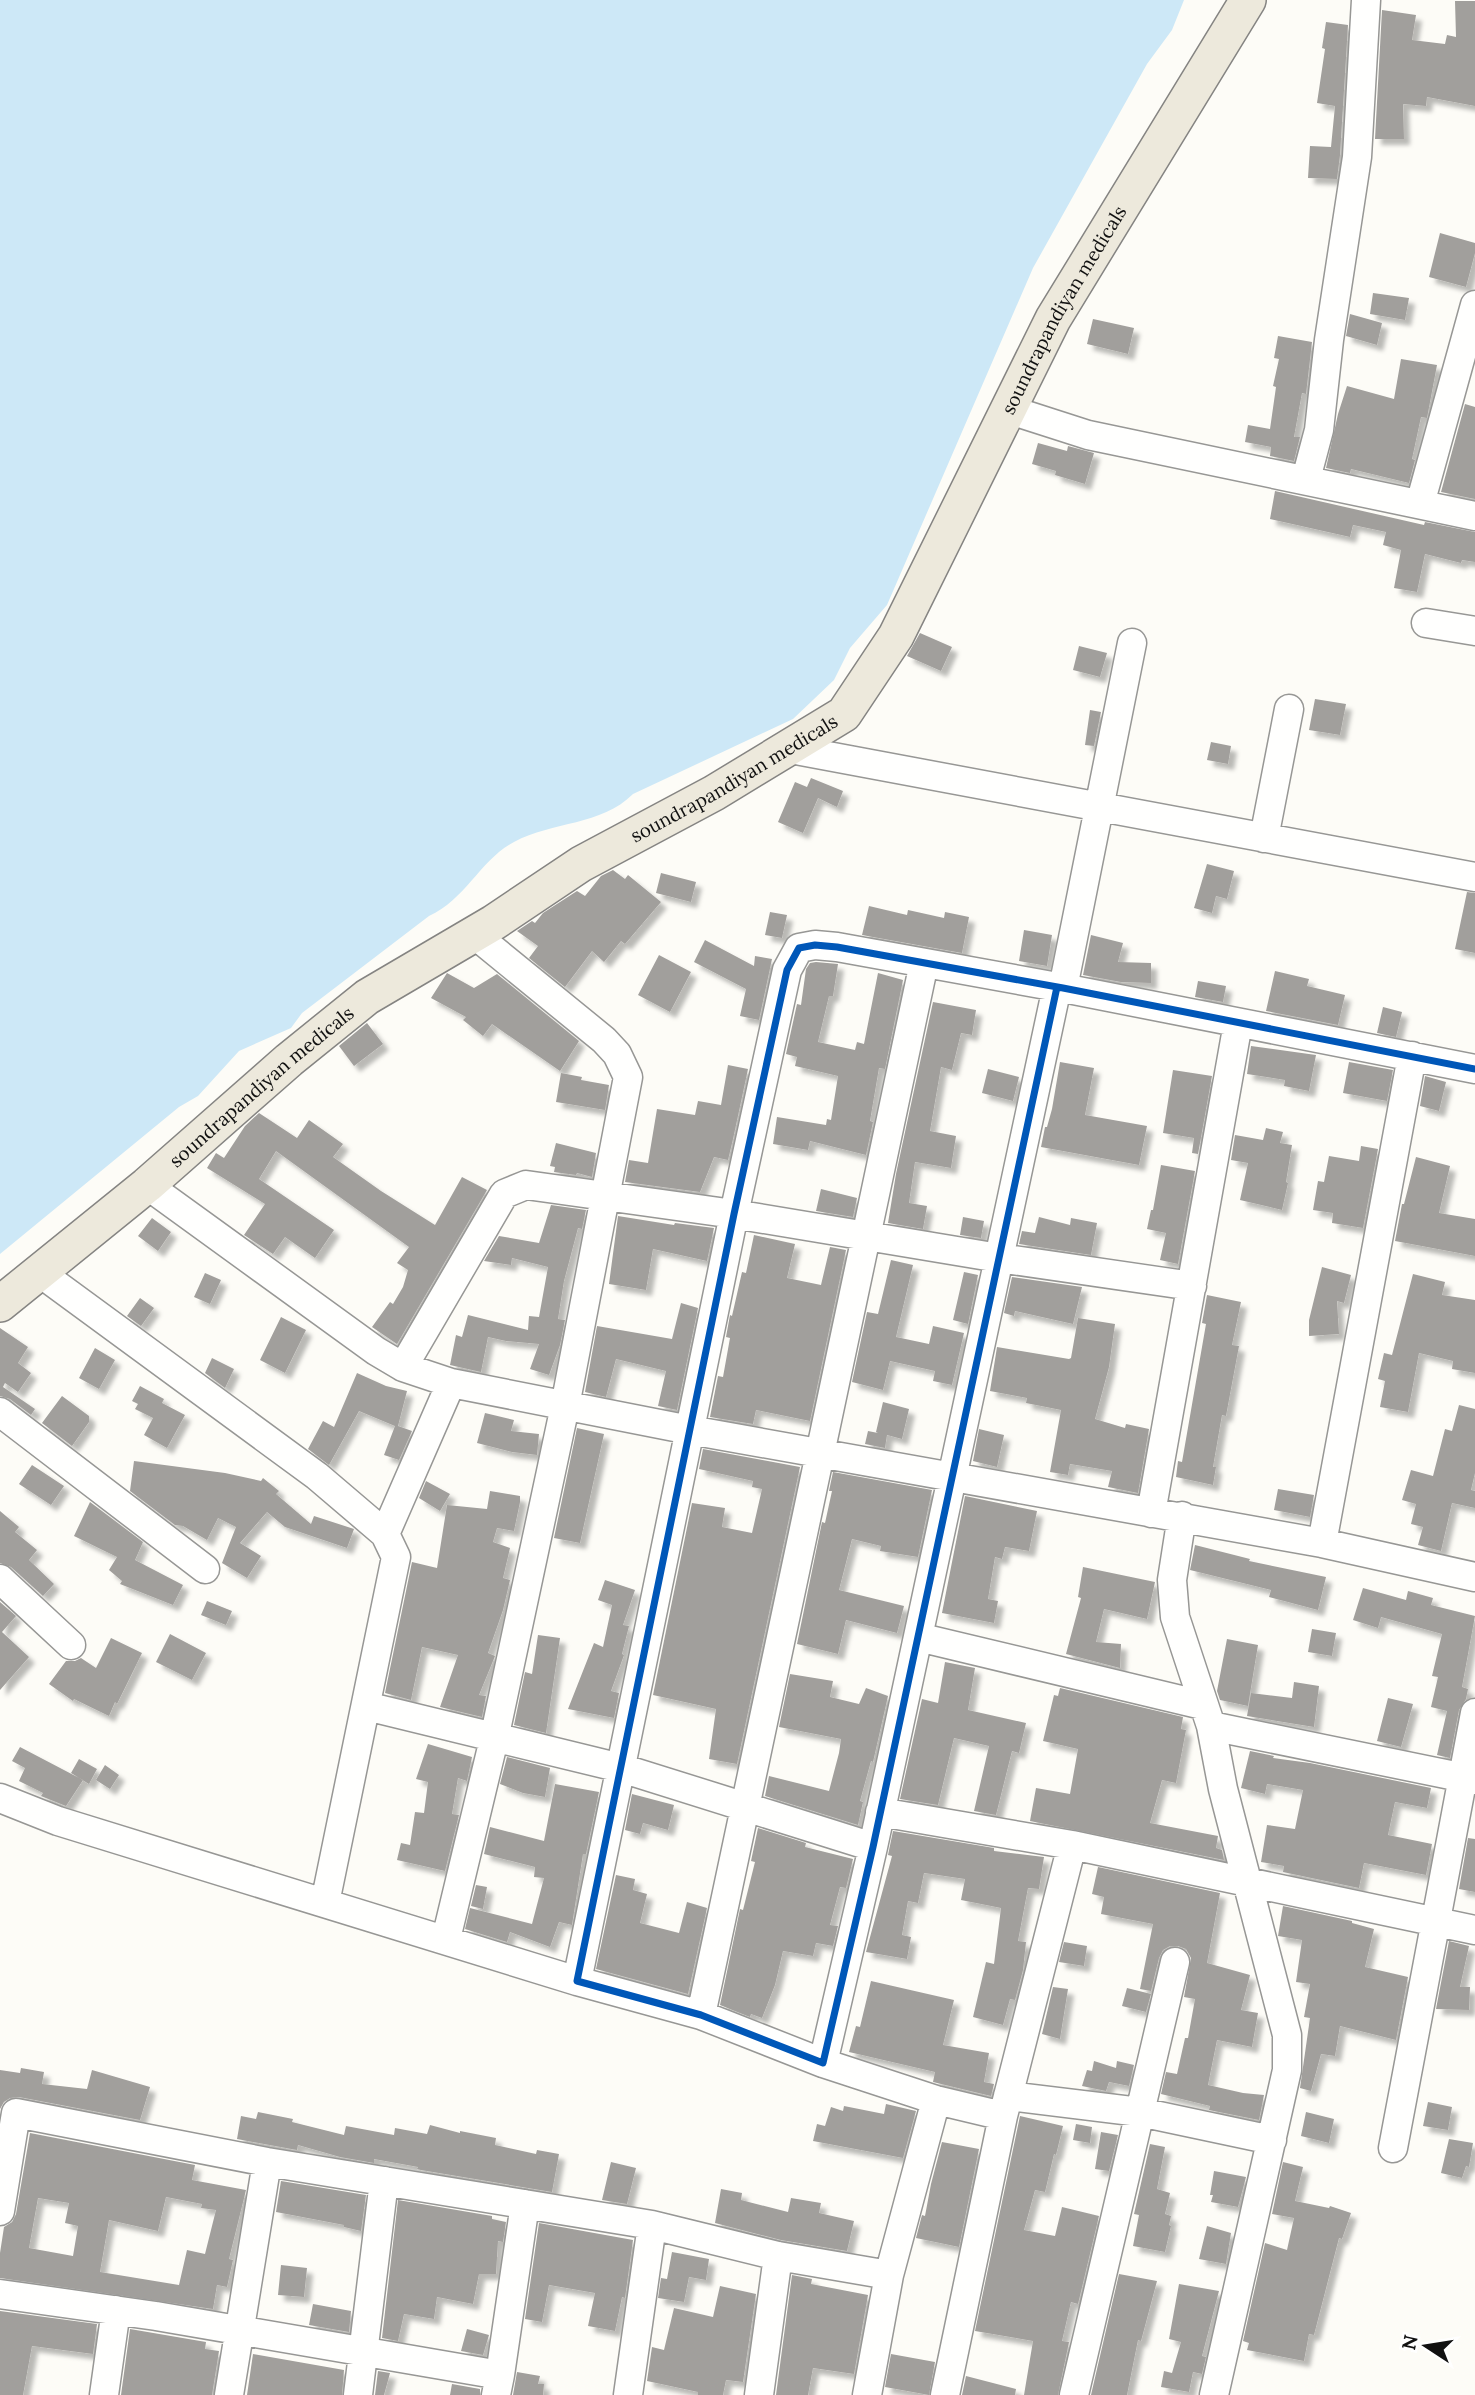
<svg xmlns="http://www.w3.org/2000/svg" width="1475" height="2395" viewBox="0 0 1475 2395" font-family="Lora,serif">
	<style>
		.water { fill: #cde8f7 }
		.building { fill: #a19f9c; fill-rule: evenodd; filter: url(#shadow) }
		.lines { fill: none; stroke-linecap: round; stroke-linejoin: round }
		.minor-casing { stroke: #979795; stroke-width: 31 }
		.major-casing { stroke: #858482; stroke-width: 38 }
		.minor { stroke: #fffffe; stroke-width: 28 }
		.major { stroke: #ede9dc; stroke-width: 35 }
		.cycleway-casing { stroke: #fff; stroke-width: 11 }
		.cycleway { stroke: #0057b8; stroke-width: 7 }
		.labels { text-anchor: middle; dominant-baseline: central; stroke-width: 7; stroke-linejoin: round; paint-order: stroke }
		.street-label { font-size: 19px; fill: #111; stroke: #fff }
	</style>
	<defs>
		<filter id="shadow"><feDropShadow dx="6" dy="6" stdDeviation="2" flood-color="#0004"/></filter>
	</defs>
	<rect width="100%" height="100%" fill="#fdfcf7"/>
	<path class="water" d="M0 0H1184L1172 30 1147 64 1033 268 887 605 850 648 834 680 793 719 633 794C601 826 553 821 514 842 481 859 466 899 429 916L302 1013 291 1028 239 1051 198 1096 179 1107 0 1254Z"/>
	<path class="building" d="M1455 1H1475V106L1427 97 1426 106 1403 104 1404 139H1375L1382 10 1416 15 1412 40 1445 44 1447 35 1456 37Z
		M1326 22 1348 25 1340 155 1337 179 1308 178 1310 146 1331 147 1335 106 1317 103 1325 49 1322 48Z
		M1440 233 1475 243V253L1466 287 1429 277Z
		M1373 293 1409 298 1405 320 1370 314Z
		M1350 314 1382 323 1377 345 1346 336Z
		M1093 319 1134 328 1128 354 1087 344Z
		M1278 336 1312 342 1306 394 1302 393 1294 437H1300L1294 461 1270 456 1271 447 1245 442 1248 425 1270 429 1276 387 1273 386 1279 359 1274 358Z
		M1401 359 1437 365 1427 418 1421 417 1412 459 1415 460 1409 483 1351 469 1350 473 1326 468 1338 414 1347 386 1394 399Z
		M1465 404 1475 407V499L1441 492Z
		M1038 443 1067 451 1068 446 1094 453 1085 484 1055 475 1056 471 1032 464Z
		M1275 491 1424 525 1425 522 1475 532V562L1462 560 1461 563 1425 554 1417 592 1394 588 1401 550 1383 545 1386 532 1353 525 1350 537 1270 519Z
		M920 633 952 647 941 671 907 656Z
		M1079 646 1107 653 1100 677 1073 670Z
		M1315 699 1346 704 1340 735 1309 730Z
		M1090 710 1101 712 1094 746 1085 745Z
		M1211 742 1231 746 1228 764 1207 760Z
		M811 778 843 791 837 807 818 798 803 833 778 822 795 782 807 787Z
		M1207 864 1234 871 1227 899 1216 896 1212 913 1194 908Z
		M613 870 625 879 628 875 661 902 625 944 621 941 604 962 592 951 565 987 529 958 538 946 517 931 532 921 535 923 543 913 577 891 585 896 601 876Z
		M661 873 696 882 691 902 656 893Z
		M1467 892 1475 893V953L1455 949Z
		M869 906 907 915 908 910 944 918 945 912 969 917 962 953 862 935Z
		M770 912 787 915 782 938 765 935Z
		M1024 930 1052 935 1047 966 1019 961Z
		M1091 935 1123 943 1118 962 1151 963V983L1121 982 1083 975Z
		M705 940 754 966 755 956 772 959 759 1020 740 1016 746 989 694 962Z
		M659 955 691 972 670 1012 638 995Z
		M816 962 838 964 833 996H829L818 1042 855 1050 857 1042 864 1044 878 973 903 980 885 1069 879 1068 870 1121 873 1122 866 1155 810 1141 808 1150 773 1144 777 1117 826 1125 827 1119 831 1120 838 1076 795 1066 797 1057 786 1054 797 1004 801 1005 806 969 810 963Z
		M1275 971 1309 979 1307 986 1345 995 1338 1025 1266 1011Z
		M447 973 474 988 497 974 579 1041 560 1071 492 1024 483 1036 463 1020 466 1017 431 998Z
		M1198 981 1226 986 1223 1002 1195 997Z
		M933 1002 976 1010 972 1035 961 1033 952 1070 941 1067 930 1131 956 1136 951 1168 915 1162 909 1203 927 1206 923 1229 888 1223 896 1174Z
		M1383 1007 1402 1012 1396 1037 1377 1033Z
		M367 1023 383 1044 354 1066 339 1046Z
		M1251 1046 1316 1055 1309 1091 1284 1086 1285 1080 1247 1074Z
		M1060 1062 1094 1068 1085 1115 1147 1126 1139 1165 1041 1147 1045 1127H1047L1052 1109Z
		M1349 1062 1393 1070 1387 1101 1343 1093Z
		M728 1065 748 1069 733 1139 728 1160 714 1157 700 1192 625 1182 629 1160 648 1163 657 1109 695 1115 698 1101 721 1105Z
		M988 1069 1019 1077 1013 1101 982 1093Z
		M1173 1070 1212 1076 1198 1154 1192 1153 1194 1138 1163 1133Z
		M561 1073 582 1077 581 1080 609 1085 605 1110 556 1102Z
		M1425 1076 1446 1082 1439 1111 1420 1106Z
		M259 1113 297 1138 309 1120 343 1144 333 1157 381 1191 435 1225 462 1177 487 1190 397 1344 372 1327 390 1302 393 1304 403 1287 408 1270 397 1263 409 1247 276 1151 259 1179 334 1230 315 1258 285 1237 273 1254 244 1235 265 1204 207 1168 216 1153 224 1158 245 1126Z
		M1266 1128 1283 1132 1280 1143 1292 1145 1286 1182 1288 1183 1282 1210 1240 1200 1248 1163 1231 1160 1235 1135 1263 1140Z
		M556 1143 596 1153 592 1177 577 1173 576 1175 554 1172 555 1167 550 1166Z
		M1361 1146 1378 1149 1363 1228 1332 1223 1333 1213 1313 1210 1318 1181 1324 1182 1329 1156 1359 1161Z
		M1416 1157 1450 1166 1439 1213 1475 1219V1256L1395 1241 1402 1204H1404Z
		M1161 1165 1195 1171 1178 1264 1160 1260 1166 1233 1147 1229 1151 1210H1153Z
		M821 1189 857 1198 853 1217 816 1211Z
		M551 1205 586 1210 582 1229 578 1228 564 1281 558 1319 565 1320 560 1345 549 1375 530 1369 539 1344 506 1341 488 1337 481 1372 450 1365 456 1335 462 1337 468 1315 528 1330 529 1316 539 1317 548 1267 512 1258 511 1265 484 1261 499 1236 539 1243Z
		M618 1216 674 1225 675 1223 714 1228 707 1261 653 1249 646 1290 609 1284Z
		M963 1217 984 1221 981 1238 960 1235Z
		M1039 1217 1070 1225 1071 1218 1097 1223 1091 1255 1019 1244 1022 1231 1035 1233Z
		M152 1218 171 1232 158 1251 138 1236Z
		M754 1235 795 1244 787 1278 821 1285 830 1247 846 1250 810 1421 756 1410 753 1424 710 1417 718 1376 723 1377 730 1338 726 1337 730 1315 732 1316 742 1272 746 1273Z
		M891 1260 913 1265 896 1337 929 1344 933 1326 964 1333 952 1385 933 1381 935 1371 890 1361 883 1390 852 1382 867 1312 878 1314Z
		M1322 1267 1351 1275 1344 1303 1337 1301 1339 1334 1309 1336V1320Z
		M964 1272 978 1275 968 1324 953 1320Z
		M205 1273 221 1280 210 1304 194 1297Z
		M1413 1274 1445 1282 1442 1295 1475 1300V1373L1452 1369 1453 1361 1419 1353 1408 1412 1380 1407 1385 1381 1378 1379 1384 1353 1392 1355Z
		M1012 1277 1082 1287 1073 1324 1015 1311 1014 1316 1004 1313Z
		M1207 1295 1241 1302 1232 1345 1239 1346 1226 1416 1222 1415 1213 1467H1216L1213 1485 1176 1477 1178 1461 1182 1462 1206 1324 1202 1323Z
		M140 1298 154 1308 141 1326 127 1316Z
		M681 1303 698 1308 677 1410 658 1406 666 1371 616 1359 606 1397 585 1392 597 1326 672 1339Z
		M281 1317 306 1330 285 1373 260 1360Z
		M1078 1318 1115 1324 1109 1367 1095 1419 1125 1428 1126 1424 1149 1429 1138 1493 1108 1487 1112 1471 1070 1464 1068 1475 1050 1472 1061 1410 1026 1403 1027 1398 990 1391 997 1347 1069 1359 1071 1358Z
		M0 1328 28 1347 18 1363 31 1373 18 1392 5 1383 3 1387 35 1409 31 1415 10 1399 0 1396Z
		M95 1348 115 1360 99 1389 79 1378Z
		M212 1358 234 1369 225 1388 205 1373Z
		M357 1373 386 1386 407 1391 398 1426 412 1431 399 1460 384 1455 395 1426 359 1411 329 1465 308 1449 323 1421 334 1427Z
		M140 1386 164 1399 162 1403 185 1415 167 1448 144 1435 153 1418 135 1409 138 1404 132 1401Z
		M62 1396 89 1416V1422L72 1446 42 1423Z
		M883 1402 909 1409 902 1439 887 1435 885 1448 865 1444 868 1431 878 1433 876 1432Z
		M1459 1405 1475 1409V1473L1471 1490 1475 1491V1508L1452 1503 1441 1551 1418 1545 1423 1527 1411 1524 1416 1504 1402 1500 1411 1470 1433 1476 1445 1429 1452 1431Z
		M485 1413 514 1420 511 1431 539 1434 537 1455 512 1452 477 1443Z
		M577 1428 604 1434 580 1543 554 1538Z
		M979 1429 1004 1435 997 1467 973 1461Z
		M703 1449 800 1467 737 1764 709 1759 716 1709 653 1695 692 1503 725 1508 722 1527 752 1533 762 1489 752 1487 753 1481 699 1469Z
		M134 1461 225 1473 261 1481 263 1478 279 1491 276 1494 311 1524 314 1516 354 1529 347 1548 285 1527 267 1512 240 1543 261 1556 247 1578 222 1563 236 1527 218 1518 207 1540 183 1526 175 1525 130 1491Z
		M32 1465 64 1486 51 1505 19 1484Z
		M833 1472 932 1490 918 1557 880 1551 881 1546 852 1539 839 1590 904 1606 897 1633 846 1620 838 1654 797 1644 822 1522 825 1523 832 1491H829Z
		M426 1481 450 1494 440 1511 419 1498Z
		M1278 1489 1314 1495 1310 1517 1274 1510Z
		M490 1491 520 1496V1502L514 1531 497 1528 493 1542 510 1548 503 1578 510 1580 503 1610 488 1653 495 1656 479 1695 486 1696 482 1717 440 1707 458 1655 422 1647 411 1700 385 1693 412 1562 437 1568 447 1505 487 1509Z
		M965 1496 1037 1511 1029 1551 1005 1547 1002 1559 995 1557 988 1599 998 1601 994 1623 942 1613Z
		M90 1502 143 1542 135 1560 183 1585 173 1605 120 1584 122 1581 109 1570 117 1557 74 1536Z
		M0 1511 19 1527 15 1532 37 1550 29 1560 54 1584 43 1596 11 1567 0 1563Z
		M1195 1545 1250 1559 1249 1561 1326 1577 1318 1610 1269 1597 1271 1590 1190 1570Z
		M1083 1567 1155 1582 1147 1619 1104 1609 1096 1642 1121 1644 1120 1668 1066 1654 1081 1598 1078 1597Z
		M605 1580 635 1590 623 1625 629 1626 622 1654 624 1655 611 1691 619 1693 614 1718 568 1709 594 1643 603 1647 612 1605 598 1600Z
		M1363 1588 1406 1600 1408 1591 1433 1598 1431 1605 1475 1616 1462 1687 1468 1689 1466 1699 1459 1710 1450 1758 1437 1755 1447 1711 1431 1707 1438 1677 1432 1676 1442 1634 1381 1617 1378 1628 1353 1620Z
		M207 1601 232 1611 226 1625 201 1615Z
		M0 1602 16 1616 2 1632 29 1657 0 1690Z
		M1312 1629 1336 1633 1332 1656 1308 1652Z
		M170 1634 206 1653 192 1680 156 1662Z
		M538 1635 560 1638 546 1733 514 1725 525 1672 532 1674Z
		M111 1638 142 1653 117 1704 115 1702 109 1716 74 1699 73 1701 49 1684 66 1661H75L81 1658 96 1668Z
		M1227 1639 1258 1645 1248 1706 1220 1700 1217 1691Z
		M945 1662 975 1668 968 1710 1026 1723 1019 1753 1012 1751 996 1815 974 1811 989 1746 954 1738 938 1805 900 1799 922 1699 938 1703Z
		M790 1674 833 1681 830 1697 859 1704 866 1688 888 1696 873 1762 871 1761 860 1801 863 1802 858 1825 765 1796 769 1776 829 1791 839 1753 841 1739 779 1727Z
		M1294 1682 1319 1686 1314 1727 1247 1716 1251 1693 1292 1698Z
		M1060 1688 1183 1717 1181 1729 1186 1730 1176 1783 1162 1780 1150 1823 1218 1836 1216 1848 1222 1850 1224 1860 1030 1821 1036 1788 1070 1794 1078 1749 1043 1741 1054 1695 1058 1696Z
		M1388 1698 1413 1704 1401 1747 1377 1741Z
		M428 1744 472 1757 467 1781 458 1778 452 1814 459 1815 445 1871 397 1860 401 1843 410 1845 415 1812 424 1813 428 1782 416 1779Z
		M20 1747 83 1780 66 1806 41 1796 43 1793 19 1781 25 1768 12 1761Z
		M1250 1751 1274 1756 1273 1758 1310 1763 1431 1788 1427 1808 1395 1802 1388 1835 1432 1844 1426 1875 1364 1863 1359 1888 1283 1872 1284 1866 1261 1862 1267 1825 1295 1829 1303 1790 1267 1784 1265 1794 1241 1788Z
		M507 1757 550 1768 545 1797 523 1793 500 1784Z
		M79 1759 97 1769 89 1784 71 1773Z
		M105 1765 119 1775 110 1789 96 1780Z
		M555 1784 599 1792 586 1854H583L572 1925 559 1922 550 1947 510 1932 507 1942 465 1929 470 1908 532 1924 544 1878 534 1877 535 1867 484 1854 490 1827 544 1841Z
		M632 1794 674 1805 668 1830 643 1823 640 1834 625 1830Z
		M758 1828 806 1843 805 1847 853 1859 846 1888 840 1887 830 1925 838 1926 833 1946 816 1943 813 1956 783 1951 775 1985 762 2018 751 2014 750 2017 720 2005 740 1909 743 1910 755 1862 751 1861Z
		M893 1831 994 1848V1851L1044 1857 1039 1889 1028 1888 1018 1941 1026 1942 1023 1970 1015 2000 1010 1999 1003 2025 973 2017 986 1962 994 1964 1001 1908 961 1900 965 1879 924 1873 918 1903 908 1901 902 1935 911 1937 907 1959 866 1952 892 1856 888 1855Z
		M1468 1838 1475 1839V1892L1459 1889Z
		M1098 1867 1220 1893 1207 1963 1250 1975 1241 2010 1258 2013 1252 2047 1217 2040 1208 2085 1243 2093 1264 2095 1259 2120 1209 2110 1210 2106 1161 2094 1166 2072 1177 2074 1185 2038H1188L1195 1999 1184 1997 1191 1958 1186 1949 1178 1946H1170L1163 1950 1159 1958 1151 1991 1140 1989 1153 1924 1101 1914 1104 1897 1092 1894Z
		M616 1875 635 1879 633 1890 647 1894 640 1923 679 1933 687 1902 707 1908 688 1994 596 1969Z
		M476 1885 487 1887 483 1909 471 1906Z
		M1283 1906 1352 1921V1923L1374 1929 1365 1967 1408 1977 1396 2040 1340 2026 1335 2056 1321 2054 1311 2091 1300 2088 1310 2018 1304 2017 1310 1984 1296 1982 1302 1940 1278 1936Z
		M1449 1941 1469 1946 1460 1987H1470L1469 2010 1436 2009Z
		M1064 1942 1087 1946 1084 1966 1059 1962Z
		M871 1981 954 2000 943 2045 989 2053 984 2082 994 2084 991 2096 933 2082 935 2072 849 2052 856 2026 860 2027Z
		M1053 1987 1068 1989 1060 2039 1042 2034Z
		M1127 1988 1151 1994 1146 2012 1122 2006Z
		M1094 2061 1116 2068 1117 2061 1134 2065 1129 2086 1109 2082 1106 2091 1082 2086 1087 2070 1092 2071Z
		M21 2068 44 2072 42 2084 87 2089 92 2070 150 2087 140 2120 19 2097 10 2098 4 2102 0 2109V2070L20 2073Z
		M1428 2102 1452 2107 1448 2130 1423 2126Z
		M886 2104 916 2111 903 2158 813 2141 817 2124 825 2126 831 2107 843 2111 844 2106 884 2114Z
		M258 2112 293 2119 292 2122 344 2135 346 2126 394 2135 395 2128 427 2134 430 2125 460 2133V2131L496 2138 495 2145 536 2154 537 2150 559 2154 552 2192 421 2170 417 2169 418 2167 374 2159V2163L340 2157 298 2145 297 2150 237 2139 241 2116 256 2119Z
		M1306 2112 1334 2119 1329 2143 1301 2136Z
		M1020 2116 1063 2126 1056 2155 1054 2154 1045 2192 1035 2190 1024 2230 1055 2236 1062 2207 1099 2216 1078 2304 1071 2302 1062 2341 1069 2342 1058 2395H1024L1033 2341 975 2331Z
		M1076 2124 1092 2127 1090 2143 1073 2140Z
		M1101 2132 1118 2135 1109 2171 1095 2169Z
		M30 2133 195 2165 192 2180 246 2190 229 2259 233 2260 227 2287 217 2285 213 2309 0 2278V2253L4 2227 12 2222 16 2214ZM166 2197 202 2204 201 2208 216 2210 205 2254 187 2250 179 2285 100 2272 109 2220 158 2231ZM38 2198 69 2203 65 2223 78 2226 73 2256 29 2248Z
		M1449 2139 1473 2143 1469 2167 1466 2166 1462 2178 1441 2173Z
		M942 2142 979 2149 959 2247 916 2238 922 2215 925 2216 931 2184Z
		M1150 2144 1165 2147 1157 2189 1170 2193 1165 2214 1171 2216 1169 2225 1171 2226 1165 2252 1133 2246 1139 2215 1134 2214Z
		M611 2162 636 2168 627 2204 602 2200Z
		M1283 2162 1303 2167 1295 2201 1329 2208 1330 2206 1351 2213 1342 2239 1339 2238 1314 2335 1309 2334 1304 2361 1247 2350 1249 2343 1243 2341 1265 2243 1287 2250 1294 2218 1272 2214Z
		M1214 2171 1246 2177 1238 2207 1211 2202 1213 2195H1210Z
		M281 2181 366 2195 361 2231 344 2227V2225L276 2212Z
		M721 2189 742 2193 741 2200 788 2212 791 2198 821 2203 819 2213 854 2221 847 2251 781 2240 715 2223Z
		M398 2200 492 2216V2219L506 2222 503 2242 498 2241 496 2274H479L473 2304 437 2297 434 2319 404 2314 398 2341 382 2338Z
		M539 2223 633 2240 625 2298 622 2297 615 2331 588 2326 595 2293 549 2285 542 2322 525 2319Z
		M1207 2226 1231 2233 1226 2264 1199 2259Z
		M672 2252 709 2259 706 2280 689 2277 684 2302 658 2298 661 2278 667 2279Z
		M281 2265 307 2268 304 2297 278 2295Z
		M1119 2274 1157 2281 1141 2341 1138 2340 1127 2395H1091Z
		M792 2275 812 2279 811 2284 868 2295 854 2374 813 2368 808 2395H776Z
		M1179 2284 1219 2291 1202 2356 1206 2357 1202 2374 1193 2372 1189 2392 1161 2387 1164 2371 1172 2373 1181 2342 1169 2339Z
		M720 2286 756 2294 743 2382 726 2380 723 2395H698V2392L647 2381 652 2347 664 2350 674 2308 713 2317Z
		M313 2304 351 2311 349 2332 309 2325Z
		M0 2311 97 2324 93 2354 32 2346 23 2395H0Z
		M130 2329 206 2342 205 2349 219 2351 212 2395H121Z
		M467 2329 489 2335 483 2355 461 2351Z
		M253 2354 344 2370 342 2395H247Z
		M891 2354 935 2362 929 2395 885 2387Z
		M378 2371 390 2373 384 2395H375Z
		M517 2372 540 2376 538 2384H544L543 2395H513Z
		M966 2376 1016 2389 1015 2395H962Z
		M452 2384 480 2389V2395H450Z"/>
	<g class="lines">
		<g class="minor-casing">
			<path id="minor" d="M1007 409 1088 435 1475 516
				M1306 479 1319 430 1329 340 1357 157 1366 0
				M1420 504 1475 305
				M1426 623 1475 631
				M785 748 1475 877
				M1264 838 1289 709
				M1057 987 873 1847 823 2063 701 2015 577 1981 734 1214 787 970 799 948 815 945 837 947 1063 988 1475 1069
				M1063 988 1132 643
				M147 1185 376 1351 403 1367 451 1383 690 1430 1322 1543 1475 1577
				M39 1272 317 1476 385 1534 396 1557 325 1903
				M403 1367 504 1194 526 1185 734 1214 999 1258 1192 1286
				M0 1412 205 1569
				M1151 1513 1238 1023
				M1182 1516 1172 1580 1175 1617 1211 1726 1223 1789 1287 2035V2070L1214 2395
				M385 1534 451 1383
				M1322 1543 1412 1056
				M0 1579 71 1645
				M918 1637 1202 1705
				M366 1706 621 1768 873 1847
				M1211 1726 1475 1780
				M0 1798 58 1821 577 1981
				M880 1812 1072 1845 1475 1930
				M446 1939 494 1739 565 1406 628 1077 617 1054 604 1040 474 934
				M701 2015 924 963
				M823 2063 936 2100 1003 2116
				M1008 2096 1140 2112 1272 2140
				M1393 2148 1475 1713
				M0 2211 16 2113 267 2162 652 2225 778 2256 889 2275
				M0 2294 156 2316 500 2375 496 2395
				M500 2375 525 2204
				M104 2395 116 2310
				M229 2395 267 2162
				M358 2395 384 2181
				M628 2395 652 2225
				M759 2395 778 2256
				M867 2395 889 2275 936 2100
				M945 2395 1003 2116 1072 1845
				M1074 2395 1175 1962"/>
		</g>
		<g class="major-casing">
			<g id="major">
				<path id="s1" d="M0 1304 147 1185 289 1060 367 997 493 923 581 864 714 793 844 714 896 636 1053 319 1248 0"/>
			</g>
		</g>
		<use href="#minor" class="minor"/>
		<use href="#major" class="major"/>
		<g class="cycleway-casing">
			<path id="cycleway" d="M1057 987 873 1847 823 2063 701 2015 577 1981 734 1214 787 970 799 948 815 945 837 947 1063 988 1475 1069"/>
		</g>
		<use href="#cycleway" class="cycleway"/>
	</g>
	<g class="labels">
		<g class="street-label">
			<text stroke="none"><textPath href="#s1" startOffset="1494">soundrapandiyan medicals</textPath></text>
			<text stroke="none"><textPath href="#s1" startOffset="906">soundrapandiyan medicals</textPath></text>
			<text stroke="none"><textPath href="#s1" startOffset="340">soundrapandiyan medicals</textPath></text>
		</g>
	</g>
	<g transform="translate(1426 2346) rotate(282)" stroke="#ffffff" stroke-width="5" paint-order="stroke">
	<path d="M0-5L12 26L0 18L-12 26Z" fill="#111111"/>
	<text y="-10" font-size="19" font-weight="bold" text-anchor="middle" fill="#111111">N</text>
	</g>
</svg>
